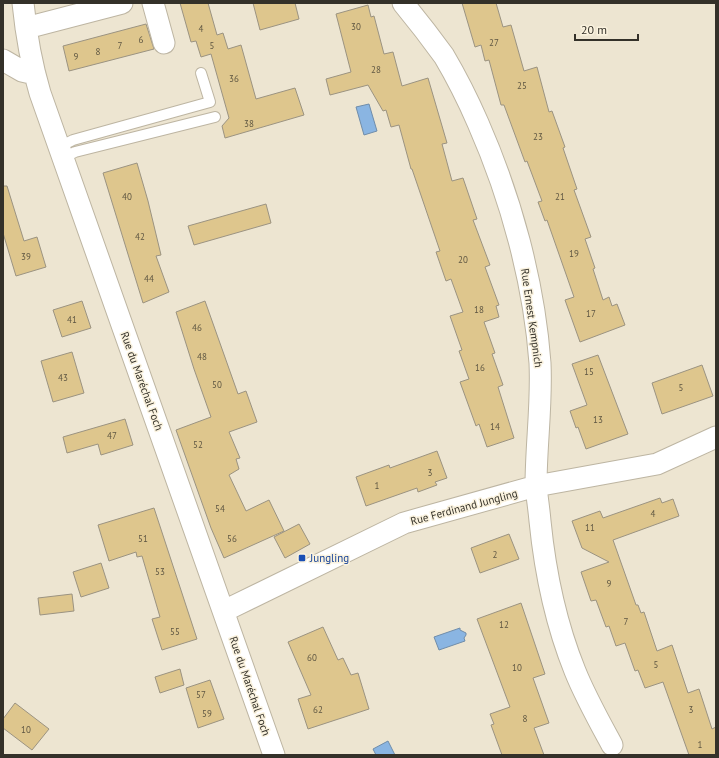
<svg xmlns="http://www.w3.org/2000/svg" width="719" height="758" viewBox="0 0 719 758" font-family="'PT Sans',sans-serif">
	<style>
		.water { fill: #8ab5e2; stroke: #708daa }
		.building { fill: #dec68d; stroke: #9b9381 }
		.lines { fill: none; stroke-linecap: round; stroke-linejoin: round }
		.lane-casing { stroke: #bdb5a2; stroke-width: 12 }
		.street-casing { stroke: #bdb5a2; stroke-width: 23 }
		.lane { stroke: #fff; stroke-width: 10 }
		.street { stroke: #fff; stroke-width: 21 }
		.transit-dot { fill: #1a4fb4; stroke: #faf2de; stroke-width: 1.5 }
		.labels { text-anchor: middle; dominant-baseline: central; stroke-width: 3; stroke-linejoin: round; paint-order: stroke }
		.number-label { font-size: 9px; fill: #5e5642 }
		.street-label { font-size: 11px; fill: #343129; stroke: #faf2de }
		.transit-label { font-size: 11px; fill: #164399; stroke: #faf2de; text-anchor: start }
	</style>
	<rect width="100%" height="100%" fill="#ede5d1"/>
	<path class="water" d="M369 104 377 131 364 135 356 107Z
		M460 628V630L466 633V635L464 638 465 641 439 650 434 637Z
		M388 741 395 755H376L373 749Z"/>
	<path class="building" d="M180 3H208L217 35 223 33 228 49 241 45 256 99 295 88 304 115 225 138 222 126 229 118 211 54 201 57 196 41 191 42Z
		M253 3H295L299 19 260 30Z
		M462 3H496L503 27 511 25 524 71 537 67 549 112 552 111 565 147 563 148 577 189 574 190 591 237 585 239 595 268 593 269 603 300 609 297 612 306 617 304 625 325 580 342 565 300 574 297 547 220 545 221 538 202 542 201 527 161 525 162 504 105H501L489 60 485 61 481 45 475 47Z
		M368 5 371 17 374 16 384 54 393 52 402 86 428 78 447 143 442 144 452 181 463 178 477 219 473 220 490 265 485 267 499 305 496 306 499 317 484 322 495 353 492 354 503 385 498 387 514 438 487 447 479 424 476 426 460 382 469 379 459 351 462 350 450 316 463 312 451 279 446 281 436 252 440 251 412 169H411L399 125 391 127 386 110 383 111 368 85 330 95 326 79 351 72 336 14Z
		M146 24 154 49 69 71 63 46Z
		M137 163 148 201 161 255 156 256 169 292 143 303 103 173Z
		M3 186H7L24 241 37 237 46 267 16 276 3 233Z
		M266 204 271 223 194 245 188 226Z
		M82 301 91 328 62 337 53 310Z
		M205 301 238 394 246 391 257 422 229 432 240 458 236 459 239 469 229 475 246 511 269 500 284 531 224 558 211 528 176 430 211 417 194 369 176 312Z
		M72 352 84 393 53 402 41 361Z
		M598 355 628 434 586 449 578 427 576 428 570 411 587 405 572 364Z
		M702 365 713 396 662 414 652 383Z
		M125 419 133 445 101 455 98 444 67 453 63 437Z
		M437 451 447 478 435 482 437 485 418 492 417 488 366 506 356 477 389 465 390 468Z
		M660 498 662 503 673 499 679 516 613 540 636 605H638L641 613 644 612 657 651 672 645 688 693 699 689 712 729 716 727V755H689L663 682 645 688 638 670 635 671 625 643 616 646 609 626 606 627 596 600 591 601 581 572 609 562 582 548 572 521 600 511 603 518Z
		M154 508 197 639 162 650 152 619 160 617 142 556 137 557 136 552 109 561 98 525Z
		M299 524 310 544 285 558 274 537Z
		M509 534 519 559 480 573 471 548Z
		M101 563 109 588 81 597 73 572Z
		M72 594 74 611 40 615 38 598Z
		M521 603 545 674 533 678 549 723 534 728 544 755H502L491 725 494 724 490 714 510 707 477 619Z
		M323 627 338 660 343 658 351 675 358 673 369 709 308 729 298 699 311 695 288 642Z
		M180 669 184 685 160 693 155 677Z
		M210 680 224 719 198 728 186 688Z
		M15 703 49 729 32 750 3 728V719Z"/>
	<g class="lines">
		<g class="lane-casing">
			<path id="lane" d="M59 147 73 140 210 102 201 73
				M63 158 75 152 215 117"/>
		</g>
		<g class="street-casing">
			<path id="street" d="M23 3C26 33 31 63 40 93L274 755
				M153 3 164 43
				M403 3C417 20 431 38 444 56 457 78 468 100 478 123 511 198 534 282 540 363 542 404 536 445 536 486 537 497 539 509 540 521 545 571 556 624 575 671 585 696 599 721 612 745
				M26 28 122 3
				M3 60 22 71 35 74
				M224 611 404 523 536 486 657 464 716 437"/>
		</g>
		<use href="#lane" class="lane"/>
		<use href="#street" class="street"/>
	</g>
	<rect class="transit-dot" x="298" y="554" width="8" height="8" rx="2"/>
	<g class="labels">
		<g class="number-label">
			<text x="356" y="26">30</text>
			<text x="201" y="28">4</text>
			<text x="141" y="39">6</text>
			<text x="494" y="42">27</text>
			<text x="120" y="45">7</text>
			<text x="212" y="45">5</text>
			<text x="98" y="51">8</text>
			<text x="76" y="56">9</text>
			<text x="376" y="69">28</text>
			<text x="234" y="78">36</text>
			<text x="522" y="85">25</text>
			<text x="249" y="123">38</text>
			<text x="538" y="136">23</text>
			<text x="127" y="196">40</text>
			<text x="560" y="196">21</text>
			<text x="140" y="236">42</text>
			<text x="574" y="253">19</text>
			<text x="26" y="256">39</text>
			<text x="463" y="259">20</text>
			<text x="149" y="278">44</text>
			<text x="479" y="309">18</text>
			<text x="591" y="313">17</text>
			<text x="72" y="319">41</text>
			<text x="197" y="327">46</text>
			<text x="202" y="356">48</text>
			<text x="480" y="367">16</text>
			<text x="589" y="371">15</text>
			<text x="63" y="377">43</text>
			<text x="217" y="384">50</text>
			<text x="681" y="387">5</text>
			<text x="598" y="419">13</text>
			<text x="495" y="426">14</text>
			<text x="112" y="435">47</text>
			<text x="198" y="444">52</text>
			<text x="430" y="472">3</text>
			<text x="377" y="485">1</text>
			<text x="220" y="508">54</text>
			<text x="653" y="513">4</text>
			<text x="590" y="527">11</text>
			<text x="143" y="538">51</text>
			<text x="232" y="538">56</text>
			<text x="495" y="554">2</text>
			<text x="160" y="571">53</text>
			<text x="609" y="583">9</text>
			<text x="626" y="621">7</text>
			<text x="504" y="624">12</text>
			<text x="175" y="631">55</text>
			<text x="312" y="657">60</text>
			<text x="656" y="664">5</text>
			<text x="517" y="667">10</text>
			<text x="201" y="694">57</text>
			<text x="318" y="709">62</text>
			<text x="691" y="709">3</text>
			<text x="207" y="713">59</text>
			<text x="525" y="718">8</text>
			<text x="26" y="729">10</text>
			<text x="700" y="744">1</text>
		</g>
		<g class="street-label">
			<text transform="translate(532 318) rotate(82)">Rue Ernest Kempnich</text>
			<text transform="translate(142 381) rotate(70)">Rue du Maréchal Foch</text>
			<text transform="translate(464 507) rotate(-15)">Rue Ferdinand Jungling</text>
			<text transform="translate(250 686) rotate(71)">Rue du Maréchal Foch</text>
		</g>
		<g class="transit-label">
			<text x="310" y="558">Jungling</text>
		</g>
	</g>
	<rect width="719" height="758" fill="none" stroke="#343129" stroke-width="8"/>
	<path d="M575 34v6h63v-6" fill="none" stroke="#343129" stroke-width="2"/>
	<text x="581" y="34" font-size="12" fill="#343129" stroke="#faf2de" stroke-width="3" paint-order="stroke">20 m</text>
</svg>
